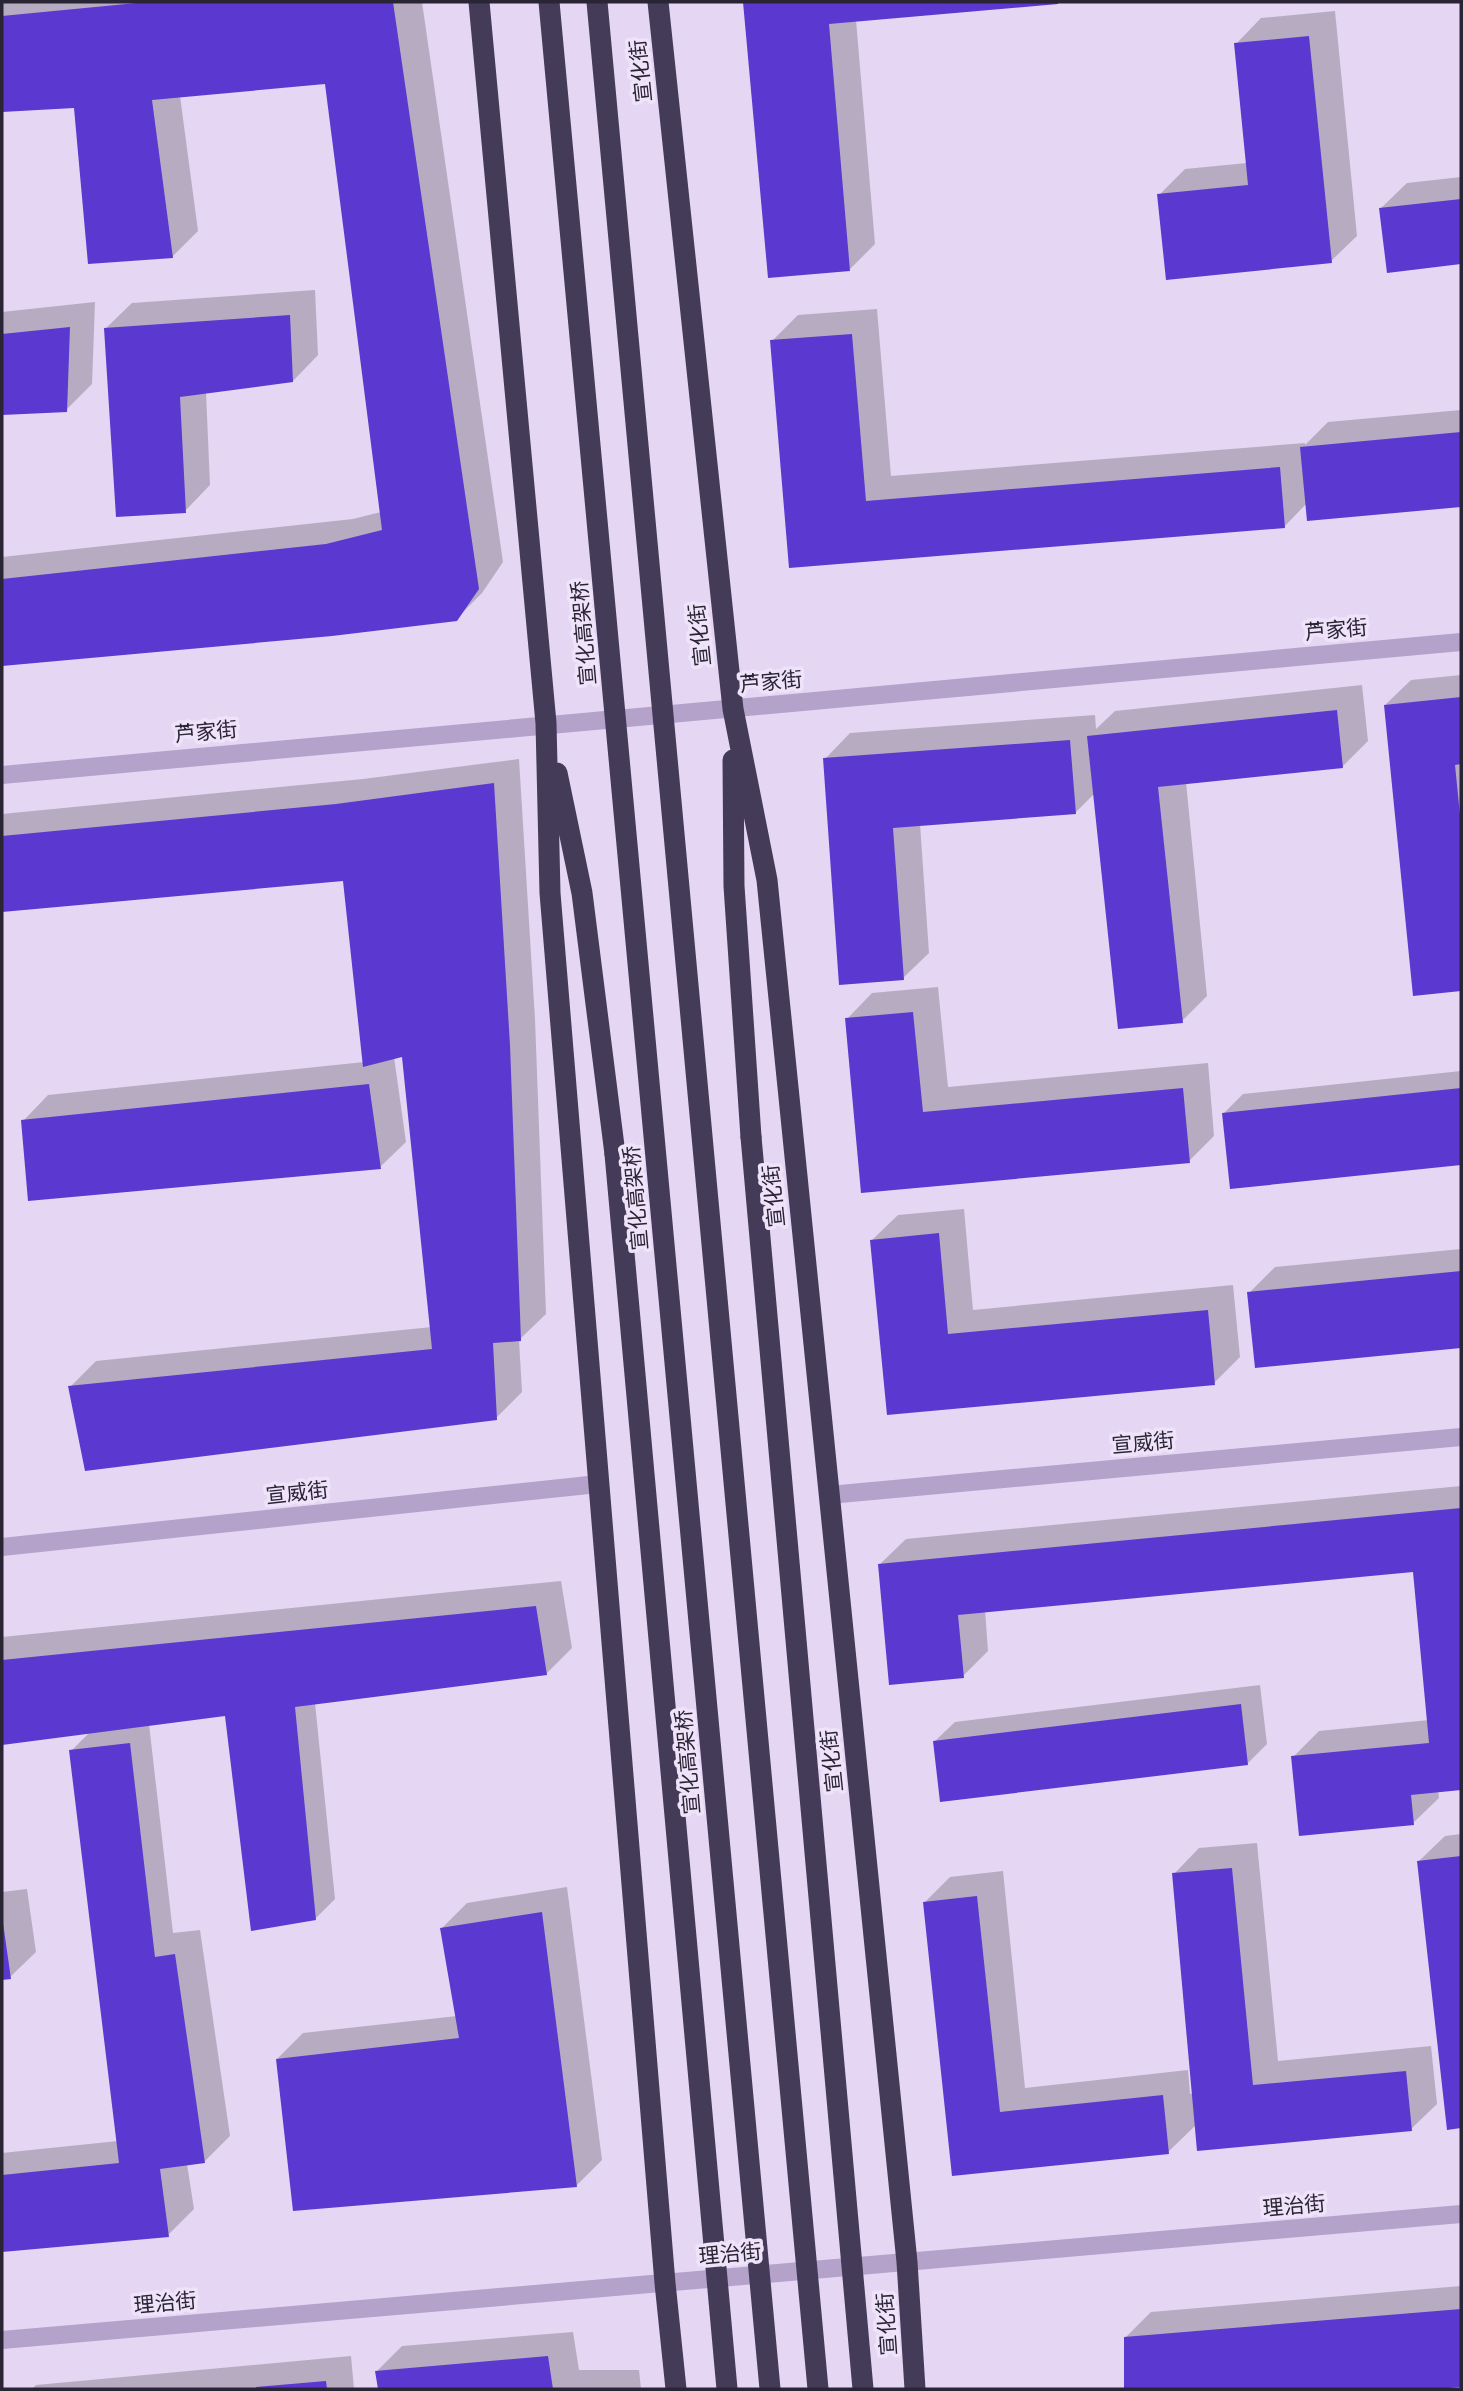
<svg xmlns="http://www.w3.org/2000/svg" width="1463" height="2391" viewBox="0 0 1463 2391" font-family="'Fira Sans','Noto Sans SC',sans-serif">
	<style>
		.shadow { fill: #0003 }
		.building { fill: #5b38cf }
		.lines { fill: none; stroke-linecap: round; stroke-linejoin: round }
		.minor { stroke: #b4a2cb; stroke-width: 18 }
		.highway { stroke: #433b57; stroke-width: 21 }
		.highway-bridge { stroke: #433b57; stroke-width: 21 }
		.labels { text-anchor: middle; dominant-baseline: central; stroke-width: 7; stroke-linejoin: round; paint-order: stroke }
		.street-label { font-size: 21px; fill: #2a2535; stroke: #efe3fa }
	</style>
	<rect width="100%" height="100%" fill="#e5d6f3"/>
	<path class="shadow" d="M2 2H422L503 562 482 593 456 619 332 634 2 664V557L353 519 381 512 327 82 180 96 198 231 172 257 76 106 2 110Z
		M745 2H1060L856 20 875 244 850 269 769 276Z
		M1335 11 1357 236 1331 261 1159 195 1185 169 1247 163 1236 44 1261 18Z
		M1461 177V262L1388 271 1381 208 1407 183Z
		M315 290 318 355 293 381 206 392 210 485 185 511 106 328 132 303Z
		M95 302 92 384 66 410 2 414V312Z
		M877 309 891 476 1305 443V445L1328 422 1461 410V505L1309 519 1307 503 1284 527 790 566 772 341 798 315Z
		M1461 675V989L1414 995 1385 705 1411 680Z
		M1362 685 1368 741 1342 767 1186 782 1207 996 1182 1021 1095 793 1075 813 920 824 929 953 903 978 825 759 850 733 1095 715 1096 729 1115 711Z
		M519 759 535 1019 546 1314 519 1340 522 1392 496 1418 70 1387 96 1361 432 1327 404 1055 394 1057 406 1142 380 1167 23 1121 48 1095 364 1062 345 879 2 910V814L363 779Z
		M938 987 948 1087 1208 1063 1214 1136 1189 1161 863 1191 847 1019 872 993Z
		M1461 1071V1163L1231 1187 1223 1114 1243 1094Z
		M964 1209 973 1310 1233 1285 1240 1357 1214 1383 889 1413 872 1240 898 1215Z
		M1461 1249V1346L1256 1366 1249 1293 1275 1267Z
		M1461 1486V1788L1438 1790 1439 1798 1413 1823 1293 1757 1319 1731 1429 1720 1415 1570 985 1610 988 1651 963 1676 880 1564 906 1539Z
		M561 1581 572 1648 546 1674 315 1703 335 1899 315 1919 226 1715 149 1724 173 1933 200 1930 230 2136 204 2162 187 2164 194 2209 168 2235 2 2250V2153L118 2141 71 1751 90 1732 2 1743V1637Z
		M1260 1685 1267 1744 1247 1764 935 1741 955 1722Z
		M1461 1834V2127L1449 2128 1419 1861 1445 1836Z
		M1257 1843 1278 2061 1431 2046 1437 2104 1411 2129 1197 2124 1168 2152 954 2174 925 1902 950 1877 1003 1871 1025 2088 1188 2070 1190 2094 1194 2093 1174 1874 1199 1848Z
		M567 1887 602 2160 576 2186 277 2059 303 2033 457 2016 442 1928 467 1903Z
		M27 1889 36 1952 10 1977 2 1978V1892Z
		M1461 2286V2385L1419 2389H1125V2338L1151 2312Z
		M573 2332 579 2370H639L641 2389H380L377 2371 402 2346Z
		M351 2356 354 2389H32L36 2385Z"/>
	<path class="building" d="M147 2H393L479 589 457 621 332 636 2 666V579L326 544 382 530 325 84 152 100 173 258 88 264 74 108 2 112V16Z
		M743 2H1058V4L829 24 850 271 768 278Z
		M1309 36 1332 263 1166 280 1157 194 1248 185 1234 43Z
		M1461 199V264L1387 273 1379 208Z
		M290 315 293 382 180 397 186 513 116 517 104 328Z
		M70 327 67 412 2 415V334Z
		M852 334 866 501 1280 467 1285 528 789 568 770 340Z
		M1461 432V507L1307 521 1300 447Z
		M1461 697V764L1455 765 1461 825V991L1413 996 1384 705Z
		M1337 710 1343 768 1158 787 1183 1023 1118 1029 1087 736Z
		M1070 740 1076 814 893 828 904 980 839 985 823 758Z
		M494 783 510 1045 521 1341 493 1343 497 1420 85 1471 68 1386 432 1349 402 1057 363 1067 343 881 2 912V836L336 804Z
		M913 1012 923 1112 1183 1088 1190 1163 861 1193 845 1018Z
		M369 1084 381 1169 28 1201 21 1120Z
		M1461 1088V1165L1230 1189 1222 1113Z
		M939 1233 948 1334 1208 1310 1215 1385 887 1415 870 1240Z
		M1461 1271V1348L1255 1368 1247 1292Z
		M1461 1508V1790L1411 1795 1414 1825 1299 1836 1291 1756 1429 1743 1413 1572 958 1615 964 1678 889 1685 878 1564Z
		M536 1606 547 1675 295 1707 316 1920 251 1931 225 1716 2 1745V1660Z
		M1241 1704 1248 1765 940 1802 933 1741Z
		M130 1743 155 1957 175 1954 205 2163 160 2169 169 2237 2 2252V2175L119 2163 69 1750Z
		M1461 1856V2128L1447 2130 1417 1861Z
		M1232 1868 1253 2085 1406 2071 1412 2131 1197 2151 1172 1873Z
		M977 1896 1000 2112 1163 2095 1169 2154 952 2176 923 1902Z
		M542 1912 577 2187 293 2211 276 2059 459 2038 440 1928Z
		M2 1923H3L11 1979 2 1980Z
		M1461 2309V2387L1437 2389H1124V2337Z
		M548 2356 553 2389H378L375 2371Z
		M326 2381 327 2389H256V2387Z"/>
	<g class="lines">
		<path class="minor" d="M2 775 1461 642
			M829 1495 1461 1437
			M2 1547 598 1484
			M2 2340 1461 2214"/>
		<path class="highway" d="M479 2 546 723 550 893 665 2283 676 2389
			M658 2 733 709 767 880 907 2262 915 2389
			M733 760 734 886 751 1137
			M557 773 582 893 615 1154"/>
		<path class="highway-bridge" d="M549 2 770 2389
			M597 2 818 2389
			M751 1137 863 2389
			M615 1154 727 2389"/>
	</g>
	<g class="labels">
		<g class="street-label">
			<text transform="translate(641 71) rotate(-96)">宣化街</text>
			<text transform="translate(1336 630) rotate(-5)">芦家街</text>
			<text transform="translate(584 633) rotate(-95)">宣化高架桥</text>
			<text transform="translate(700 635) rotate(-96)">宣化街</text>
			<text transform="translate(771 682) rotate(-5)">芦家街</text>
			<text transform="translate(206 732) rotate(-5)">芦家街</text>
			<text transform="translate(774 1196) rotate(-96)">宣化街</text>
			<text transform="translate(636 1198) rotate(-95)">宣化高架桥</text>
			<text transform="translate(1143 1443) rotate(-5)">宣威街</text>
			<text transform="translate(297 1493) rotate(-6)">宣威街</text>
			<text transform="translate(832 1761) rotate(-96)">宣化街</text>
			<text transform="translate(688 1762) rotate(-95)">宣化高架桥</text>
			<text transform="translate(1294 2206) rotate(-5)">理治街</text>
			<text transform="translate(730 2254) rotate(-5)">理治街</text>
			<text transform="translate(165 2303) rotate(-5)">理治街</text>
			<text transform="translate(887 2324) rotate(-94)">宣化街</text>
		</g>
	</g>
	<rect width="1463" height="2391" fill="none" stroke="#2a2535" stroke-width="7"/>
</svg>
